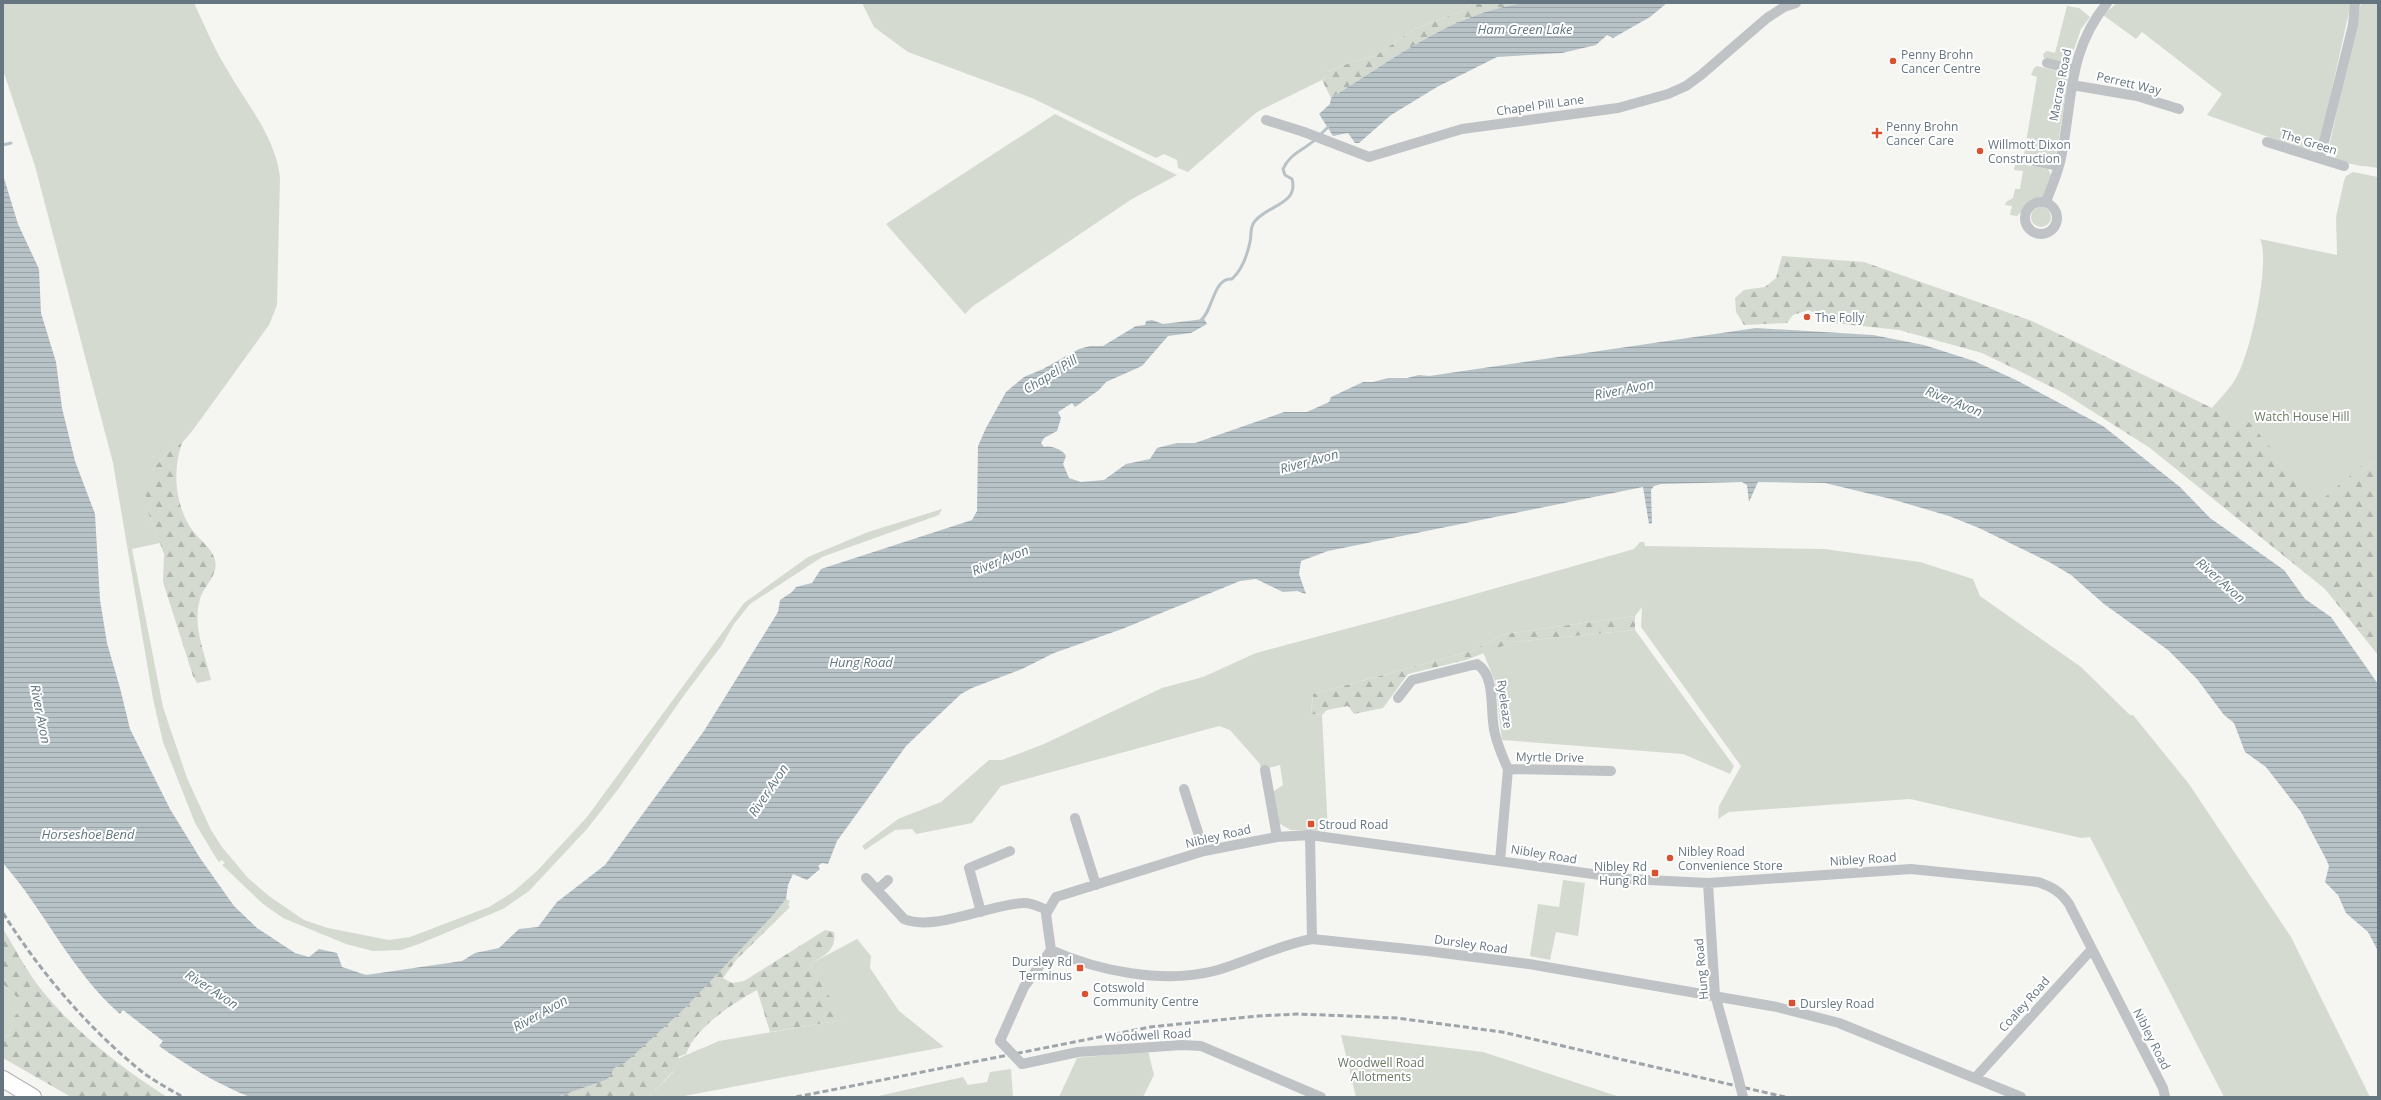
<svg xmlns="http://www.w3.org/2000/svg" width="2381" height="1100" viewBox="0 0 2381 1100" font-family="'Open Sans',sans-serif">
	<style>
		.green { fill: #d5dad1 }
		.forest { fill: url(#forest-firs) }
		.water { fill: url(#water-rules) }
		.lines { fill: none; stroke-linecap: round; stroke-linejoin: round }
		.stream { stroke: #b8c3c7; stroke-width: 3 }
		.trunk-casing { stroke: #b0b4b7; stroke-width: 18 }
		.minor { stroke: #bfc3c6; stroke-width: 10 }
		.trunk { stroke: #fff; stroke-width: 16 }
		.rail { stroke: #9ea5aa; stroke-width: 3; stroke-dasharray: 6 3; stroke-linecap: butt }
		.minor-bridge { stroke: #bfc3c6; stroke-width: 10 }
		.poi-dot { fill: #d8522f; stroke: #fff; stroke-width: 1.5 }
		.labels { text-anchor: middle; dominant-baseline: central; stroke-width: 4; stroke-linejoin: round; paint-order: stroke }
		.poi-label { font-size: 12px; fill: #667681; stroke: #fff; text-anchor: start }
		.street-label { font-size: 12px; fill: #667681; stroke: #fff }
		.park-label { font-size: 12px; fill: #697964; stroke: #fff }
		.water-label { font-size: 13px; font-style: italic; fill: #62777e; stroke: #fff }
	</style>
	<defs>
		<pattern id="forest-firs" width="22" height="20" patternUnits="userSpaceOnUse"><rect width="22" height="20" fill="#d5dad1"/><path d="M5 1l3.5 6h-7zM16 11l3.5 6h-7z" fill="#b1b5af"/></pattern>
		<pattern id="water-rules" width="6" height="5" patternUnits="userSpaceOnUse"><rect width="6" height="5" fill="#b8c3c7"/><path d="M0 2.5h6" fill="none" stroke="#99a3a7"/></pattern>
	</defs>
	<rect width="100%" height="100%" fill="#f5f5f2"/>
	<path class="green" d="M3 3H194C204 24 213 46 225 66 245 102 275 135 280 177L277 305 269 325 193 430 182 443 170 450 154 468 147 509 160 543 132 549 163 707 187 778 211 830 222 847 248 878 269 896 304 920 328 928 389 940 410 937 489 907 513 892 537 871 587 817 744 603 808 557 868 532 942 509 939 515 822 557 750 604 734 624 722 645 685 694 619 788 587 829 529 891 503 909 419 944 401 950 373 951 346 944 283 918 263 904 222 865 225 863 222 860 219 862 216 858 195 823 163 742 153 699 113 463 35 166 3 70Z
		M862 3H1473L1460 12 1416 28 1375 56 1352 62 1327 72V75L1322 80 1257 112 1188 172 1178 168 1177 160 1164 154 1156 158 1032 98 908 52 874 27Z
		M2117 3H2351L2319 147 2313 150 2302 149 2207 115 2222 94 2142 32 2136 39 2103 15Z
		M2361 3H2378V168C2362 165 2333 166 2329 147Z
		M2067 6 2079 8 2090 17 2081 29 2071 58 2063 60 2062 63 2044 58 2043 54 2047 51 2055 53Z
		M2037 66 2065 73 2068 78 2056 157 2055 160 2049 162 2020 157 2017 155 2024 154 2037 77 2031 75 2034 68Z
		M1055 114 1177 175 1132 199 973 306 965 314 886 224Z
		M2021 164 2048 169 2051 175 2043 198 2030 203 2017 216 2010 215 2012 206 2005 205 2006 202 2013 198 2015 189H2020L2023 171 2014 170 2015 165Z
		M2353 172 2378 177V604L2212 408C2220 398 2231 388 2237 376 2250 353 2271 263 2260 239L2337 255 2336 217 2344 181 2346 176Z
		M2031 217a10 10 0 1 1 20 0a10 10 0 1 1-20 0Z
		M1640 542H1644L1645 546 1824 549 1920 562 1973 579 1980 596 2081 667 2130 715H2133L2189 784 2291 937 2370 1097H2224L2090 837 2081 838 1910 799 1729 812 1718 819 1719 806 1741 766 1641 627 1642 607 1635 616 1505 634 1472 651 1313 694 1311 714 1322 715 1328 831 1291 830 1278 823 1273 796 1274 791 1283 785 1280 765 1261 770 1260 764 1230 730 1219 726 1001 786 972 823 916 834 912 829 895 830 865 850 862 846 898 819 941 802 989 760H1002L1044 744 1162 688 1203 677 1256 653 1454 600 1634 549Z
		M1635 630 1734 766 1730 774 1683 754 1502 740 1495 682 1483 652 1513 642Z
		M1563 880 1585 883 1578 936 1556 932 1550 960 1530 956 1538 904 1559 907Z
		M857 939 871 956 870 968 899 1011 944 1047 679 1097H649L673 1072 677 1056 679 1058 719 1041 842 1020 810 964Z
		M3 984 25 1005 13 1019 9 1037 3 1035Z
		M1341 1035 1483 1052 1620 1097H1356Z
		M1148 1051 1154 1075 1143 1097H1059L1077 1058Z
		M1011 1069 1013 1097H874L963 1077 968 1085 987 1082 990 1072Z"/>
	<path class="forest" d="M1473 3H1523C1450 14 1392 60 1331 98L1322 80 1327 75V72L1352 62 1375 56 1416 28 1460 12Z
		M1782 256 1864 262 2032 321 2212 408 2250 423 2317 504 2378 452V655L2325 589 2150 448 2062 392 1982 353 1899 330 1824 322 1818 315 1809 310 1793 315 1787 323 1744 325 1736 312 1735 298 1744 290 1765 287 1776 278Z
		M182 443C172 471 175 507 193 531 199 539 211 548 214 557 221 574 204 585 200 599 192 626 205 653 211 680L197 683 193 676 163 582 164 554 147 509 146 496 154 468 170 450Z
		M1635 616V630L1513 642 1466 660 1408 674 1383 708 1354 714 1348 706 1327 710 1322 715 1311 714 1313 694 1472 651 1505 634Z
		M786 899 790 901 788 905 790 907 737 959 723 978 732 983 744 981 825 930 834 932C837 950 824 956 810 964L843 1020 770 1032 757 990C733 1003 695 1028 686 1054L677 1057 676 1068 649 1097H557L606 1080 614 1068 685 1008Z
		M3 929C15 948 26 970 40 988 75 1032 120 1067 167 1097H71L3 1058V1035L9 1037 13 1018 25 1005 3 984Z"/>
	<path class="water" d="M1523 3H1667L1650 17 1613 38 1607 35 1596 45 1562 53 1497 57 1437 87 1391 115 1359 143H1355L1348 133 1333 136 1319 114 1330 104 1331 98C1392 60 1450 14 1523 3Z
		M3 175 18 224 39 269 41 313 56 362 62 408 75 461 95 514 100 600 107 643 120 688 130 729 170 809 200 858 234 906 257 928 295 953 309 957 319 949 337 953 342 967 366 975 462 961 475 953 499 948 519 929 538 927 557 902 605 865 704 731 778 612 780 600 792 592 796 587 812 583 821 569 972 520 977 511 978 446 986 428 1006 392 1024 377 1043 369 1079 349 1090 346H1103L1136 326 1145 325 1146 321 1152 320 1163 324 1204 319 1207 324 1191 333 1168 336 1142 366 1106 382 1099 390 1075 407 1072 403 1058 412 1061 418 1057 431 1044 438 1041 443 1044 447C1051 445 1063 450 1066 456L1063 464 1069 478 1081 482 1104 480 1126 464 1150 459 1157 448 1177 443H1195L1284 412H1307L1329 402 1331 397 1363 382H1373L1388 378H1407L1419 375 1429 376 1756 328 1873 335 1924 345 1974 361 2016 380 2103 426 2180 487 2210 518 2284 570 2305 599 2331 617 2378 684V951L2368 932 2346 913 2338 895 2325 882 2329 866 2326 859 2301 812 2266 767 2245 752 2234 723 2224 715 2197 679 2168 650 2104 604 2071 575 2051 563 1979 528 1949 516 1891 499 1825 483 1758 482 1749 502 1747 485 1742 482 1661 484 1654 486 1651 490 1652 523 1649 524 1643 487 1328 551 1301 561 1299 574 1306 594 1297 591 1283 592 1256 579 1240 581 1122 629 1054 653 1022 669 972 688 961 694 906 746 837 841 828 864 822 863 818 866 820 869 807 880 793 874 788 885 786 899 773 915 685 1008 626 1062 614 1068 611 1075 606 1080 557 1097H250C217 1084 188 1066 159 1046L163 1041 123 1010 120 1014C71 971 45 911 3 863Z"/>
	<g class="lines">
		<path class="stream" d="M1320 135 1328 127
			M3 145 11 143
			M1200 321C1213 312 1213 277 1232 279 1242 270 1247 256 1250 242 1252 234 1249 228 1255 221 1268 205 1299 204 1292 179L1285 175 1283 169C1290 153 1304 150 1316 139"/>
		<g class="trunk-casing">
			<path id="trunk" d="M3 1079 33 1097"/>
		</g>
		<path class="minor" d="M2047 63 2075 70
			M2072 85 2137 96 2179 109
			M1266 120 1304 132 1369 157 1462 129 1618 108 1668 94 1686 86 1701 75 1767 18 1784 7 1796 3
			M2267 142 2344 166
			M2320 158 2353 25 2355 3
			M2034 161 2059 166
			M2025 218a16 16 0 1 1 32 0a16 16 0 1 1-32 0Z
			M2046 202C2051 188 2058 173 2061 158 2073 100 2067 52 2107 3
			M1398 698 1412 680 1477 664C1497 677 1489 712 1495 734 1498 746 1503 758 1508 769
			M1265 770 1277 837
			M1184 789 1204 851
			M1075 818 1096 885
			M1310 835 1312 939
			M1500 861 1508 769 1611 771
			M866 878 904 919C934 932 991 904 1023 903 1031 902 1039 907 1047 910
			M1708 883 1715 995 1738 1077
			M877 890 888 880
			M981 912 969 868 1010 851
			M1051 950C1098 971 1163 984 1214 971 1247 962 1278 945 1312 939L1427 951 1529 964 1777 1007 1839 1023 2021 1097
			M1000 1041 1024 987 1051 950 1046 914 1056 897 1204 851 1277 837 1310 835 1629 879 1708 883 1911 869 2038 882C2052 887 2060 891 2069 904L2163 1088 2165 1097
			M1022 1064 1078 1052 1182 1045 1201 1046 1321 1097
			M1976 1077 2092 949"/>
		<use href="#trunk" class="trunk"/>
		<path class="rail" d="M3 913C41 973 87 1027 141 1071 154 1081 169 1089 183 1097
			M796 1097 1150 1027 1258 1016 1298 1014 1397 1018 1502 1032 1785 1097"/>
		<path class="minor-bridge" d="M1000 1041 1022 1064
			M1738 1077 1743 1097"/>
	</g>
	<g class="poi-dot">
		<circle cx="1893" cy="61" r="4"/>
		<path d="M1875 127h4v4h4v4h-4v4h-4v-4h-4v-4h4z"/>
		<circle cx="1980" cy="151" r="4"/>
		<circle cx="1807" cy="317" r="4"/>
		<rect x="1307" y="820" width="8" height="8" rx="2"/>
		<circle cx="1670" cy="858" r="4"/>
		<rect x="1651" y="869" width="8" height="8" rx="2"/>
		<rect x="1076" y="964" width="8" height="8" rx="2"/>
		<circle cx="1085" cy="994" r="4"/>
		<rect x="1788" y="999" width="8" height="8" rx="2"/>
	</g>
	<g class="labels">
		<g class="poi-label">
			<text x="1901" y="54">Penny Brohn<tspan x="1901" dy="14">Cancer Centre</tspan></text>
			<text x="1886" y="126">Penny Brohn<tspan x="1886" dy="14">Cancer Care</tspan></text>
			<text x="1988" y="144">Willmott Dixon<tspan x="1988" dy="14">Construction</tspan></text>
			<text x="1815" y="317">The Folly</text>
			<text x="1319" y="824">Stroud Road</text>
			<text x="1678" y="851">Nibley Road<tspan x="1678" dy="14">Convenience Store</tspan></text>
			<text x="1647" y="866" text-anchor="end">Nibley Rd<tspan x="1647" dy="14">Hung Rd</tspan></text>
			<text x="1072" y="961" text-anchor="end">Dursley Rd<tspan x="1072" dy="14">Terminus</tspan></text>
			<text x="1093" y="987">Cotswold<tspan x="1093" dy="14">Community Centre</tspan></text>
			<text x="1800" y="1003">Dursley Road</text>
		</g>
		<g class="street-label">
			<text transform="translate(2129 83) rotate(13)">Perrett Way</text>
			<text transform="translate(2060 85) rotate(-79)">Macrae Road</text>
			<text transform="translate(1540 105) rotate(-8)">Chapel Pill Lane</text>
			<text transform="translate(2309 142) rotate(17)">The Green</text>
			<text transform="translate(1505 704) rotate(82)">Ryeleaze</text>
			<text transform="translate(1550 757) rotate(1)">Myrtle Drive</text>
			<text transform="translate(1218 836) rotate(-13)">Nibley Road</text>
			<text transform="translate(1544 854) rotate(9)">Nibley Road</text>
			<text transform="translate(1863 859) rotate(-4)">Nibley Road</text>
			<text transform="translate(1471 944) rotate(8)">Dursley Road</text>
			<text transform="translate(1701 969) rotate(-95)">Hung Road</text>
			<text transform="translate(2024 1004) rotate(-48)">Coaley Road</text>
			<text transform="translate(1148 1035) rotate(-3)">Woodwell Road</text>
			<text transform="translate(2152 1039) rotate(63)">Nibley Road</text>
		</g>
		<g class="park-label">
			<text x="2302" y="416">Watch House Hill</text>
			<text x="1381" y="1062">Woodwell Road<tspan x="1381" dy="14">Allotments</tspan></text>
		</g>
		<g class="water-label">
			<text x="1525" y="29">Ham Green Lake</text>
			<text transform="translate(1050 374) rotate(-32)">Chapel Pill</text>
			<text transform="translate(1624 389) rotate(-11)">River Avon</text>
			<text transform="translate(1954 401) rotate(22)">River Avon</text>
			<text transform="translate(1309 461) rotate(-15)">River Avon</text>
			<text transform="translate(1000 560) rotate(-22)">River Avon</text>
			<text transform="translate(2221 580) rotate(41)">River Avon</text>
			<text x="861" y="662">Hung Road</text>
			<text transform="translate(41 714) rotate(79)">River Avon</text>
			<text transform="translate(768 790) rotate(-56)">River Avon</text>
			<text x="88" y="834">Horseshoe Bend</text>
			<text transform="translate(212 989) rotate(33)">River Avon</text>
			<text transform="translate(540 1013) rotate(-29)">River Avon</text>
		</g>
	</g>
	<rect width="2381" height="1100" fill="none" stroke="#667681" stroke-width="8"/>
</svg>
